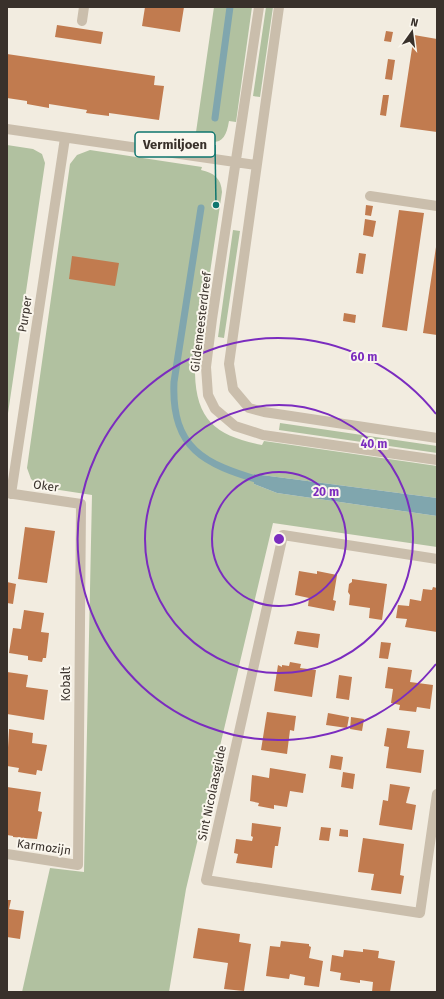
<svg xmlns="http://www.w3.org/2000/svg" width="444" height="999" viewBox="0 0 444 999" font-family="'Fira Sans',sans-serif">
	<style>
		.green { fill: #b1c1a0 }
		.water { fill: #80a6ae }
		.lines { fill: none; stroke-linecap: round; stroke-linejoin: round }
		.stream { stroke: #80a6ae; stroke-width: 7 }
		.building { fill: #c17b4f }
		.minor { stroke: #cabeac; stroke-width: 10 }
		.ring { fill: none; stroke: #7b2cbf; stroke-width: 2 }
		.labels { text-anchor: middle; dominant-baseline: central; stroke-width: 4; stroke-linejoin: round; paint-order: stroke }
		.street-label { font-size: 12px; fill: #39312b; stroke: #faf6ed }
		.centre { fill: #7b2cbf; stroke: #faf6ed; stroke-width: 2 }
		.ring-label { font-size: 12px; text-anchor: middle; font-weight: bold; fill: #7b2cbf; stroke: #faf6ed; stroke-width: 4; stroke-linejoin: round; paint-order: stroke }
		.leader { fill: none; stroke: #0f766e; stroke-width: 1.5 }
		.callout-dot { fill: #0f766e; stroke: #faf6ed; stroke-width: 1.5 }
		.callout { fill: #faf6ed; stroke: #0f766e; stroke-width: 1.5 }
		.callout-label { font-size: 13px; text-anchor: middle; font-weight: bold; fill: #39312b }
	</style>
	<rect width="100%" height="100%" fill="#f2ece0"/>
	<path class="green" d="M214 7H252L236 122 229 121C226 139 221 145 203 141L202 147 194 146Z
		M266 7H273L260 97 253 96Z
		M7 145 33 149 42 154 45 163 7 420Z
		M90 150 202 167 201 170C214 173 221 178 222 192L195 373C196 422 218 436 262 445L264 441 437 466V498L254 474V484L277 493 437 516V547L273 523 186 889 169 992H22L50 868 84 872 92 495 40 487 31 479 27 468 70 164 77 155Z
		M233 230 240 231 224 338 218 337Z
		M280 423 437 446V453L279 430Z"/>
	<path class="water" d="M254 474 437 498V516L277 493 254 484Z"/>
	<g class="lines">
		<path class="stream" d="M215 118 230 7
			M201 208 174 382C171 449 204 464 262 481"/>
	</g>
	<path class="building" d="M145 7H184L180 32 142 26Z
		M57 25 103 32 101 44 55 37Z
		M386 31 393 32 391 42 384 41Z
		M414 35 437 39V132L400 127Z
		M7 54 155 76 154 85 164 86 159 120 109 113V116L86 113 87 110 49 104V108L27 104V101L7 98Z
		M388 59 395 60 392 80 385 79Z
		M383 95H389L386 116 380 115Z
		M366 205 373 206 371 216 365 215Z
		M399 210 424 213 407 331 382 327Z
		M365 219 376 221 373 237 363 235Z
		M436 247H437V335L423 333Z
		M359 253 366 254 363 274 356 273Z
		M72 256 119 263 115 286 69 279Z
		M344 313 356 315 355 323 343 321Z
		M25 527 55 531 47 583 18 579Z
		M299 571 317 574V571L337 575 333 600 336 601 334 611 308 606 309 598 295 595Z
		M352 579 387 584 382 620 369 618 370 608 349 605 350 595 348 592 349 584 352 582Z
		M7 582 16 584 13 604 7 603Z
		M433 587 437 588V632L405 627 407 619 396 618 398 605 409 606 410 599 421 601 423 589 432 590Z
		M24 610 44 613 41 632 49 633 46 658H43L42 662 28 660V656L9 653 13 628 21 629Z
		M297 631 320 634 318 648 294 644Z
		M381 642 391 643 388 659 379 658Z
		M290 662 301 664 300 668 316 670 312 697 274 691 278 665 282 667V665L289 666Z
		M388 667 412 670 410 682 433 685 430 709 417 707 416 712 399 710 400 705 391 703 393 689 385 688Z
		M7 672 28 675 26 687 48 690 44 720 7 714Z
		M339 675 352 677 349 700 336 698Z
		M267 712 296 716 294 731 290 730 287 754 261 750Z
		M328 713 349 717 347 728 326 725Z
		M351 717 364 719 362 731 350 729Z
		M387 728 410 731 407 748 424 750 421 773 386 768 389 747 384 746Z
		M9 729 33 733 32 743 47 745 42 771 37 770 36 775 18 772 19 768 7 766Z
		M331 755 343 757 341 770 329 768Z
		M270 768 306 774 303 793 290 791 287 807 274 805V809L258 806 259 803 250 801 252 775 269 778Z
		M343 772 355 774 353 789 341 787Z
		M390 784 410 787 406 803 416 805 412 830 379 825 383 800 388 801Z
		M7 787 41 792 38 811 42 812 37 839 13 837V836L7 835Z
		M252 823 281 827 278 846H275L272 868 236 863 238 854 234 853 236 839 252 841 253 837 251 836Z
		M321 827 331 828 329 841 319 840Z
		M340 829 348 830V837L339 836Z
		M363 838 404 844 400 875 404 876 401 894 371 890 374 874 358 872Z
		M7 900H11L9 909 24 911 20 939 7 937Z
		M198 928 240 934 239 942 251 944 244 991 224 989 228 963 193 958Z
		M281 941 309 944V946L311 947 309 958 323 961 319 987 304 985 305 977 290 974 289 979 266 976 270 946 280 947Z
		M363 949 379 951 378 958 395 961 390 992H372L373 982 360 980V983L340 980 341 973 330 971 332 955 343 957 344 950 363 952Z"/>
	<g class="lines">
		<path class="minor" d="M259 7 212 319 206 367 208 395 215 409 235 426 263 435 437 460
			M279 7 229 364 233 389 249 408 264 412 437 438
			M82 21 84 7
			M7 129 256 165
			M370 196 437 206
			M7 493 81 504 78 865 7 854
			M11 494 65 138
			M437 559 283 535 206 880 420 913 437 794"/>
	</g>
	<g class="ring">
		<circle cx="279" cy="539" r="67"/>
		<circle cx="279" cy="539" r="134"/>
		<path d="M436 664A201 201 0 1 1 436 414"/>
	</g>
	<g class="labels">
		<g class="street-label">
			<text transform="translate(25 314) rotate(-81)">Purper</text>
			<text transform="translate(201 322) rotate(-83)">Gildemeesterdreef</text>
			<text transform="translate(46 486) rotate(8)">Oker</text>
			<text transform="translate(66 684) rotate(-90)">Kobalt</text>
			<text transform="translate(212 793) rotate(-78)">Sint Nicolaasgilde</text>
			<text transform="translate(44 847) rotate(8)">Karmozijn</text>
		</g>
	</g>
	<circle cx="279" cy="539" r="6" class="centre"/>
	<g class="ring-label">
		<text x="364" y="361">60 m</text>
		<text x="374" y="448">40 m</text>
		<text x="326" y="496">20 m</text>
	</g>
	<path class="leader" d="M216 205L215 145"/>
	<circle class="callout-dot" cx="216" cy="205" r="4"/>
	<rect class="callout" x="135" y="132" width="80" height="25" rx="4"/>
	<g class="callout-label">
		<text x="175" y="149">Vermiljoen</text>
	</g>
	<rect width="444" height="999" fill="none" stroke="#39312b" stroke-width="16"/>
	<g transform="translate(412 32) rotate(14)" stroke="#faf6ed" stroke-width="3" paint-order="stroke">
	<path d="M0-3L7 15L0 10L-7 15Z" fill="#39312b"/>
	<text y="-6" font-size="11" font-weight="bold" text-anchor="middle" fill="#39312b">N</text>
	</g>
</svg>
